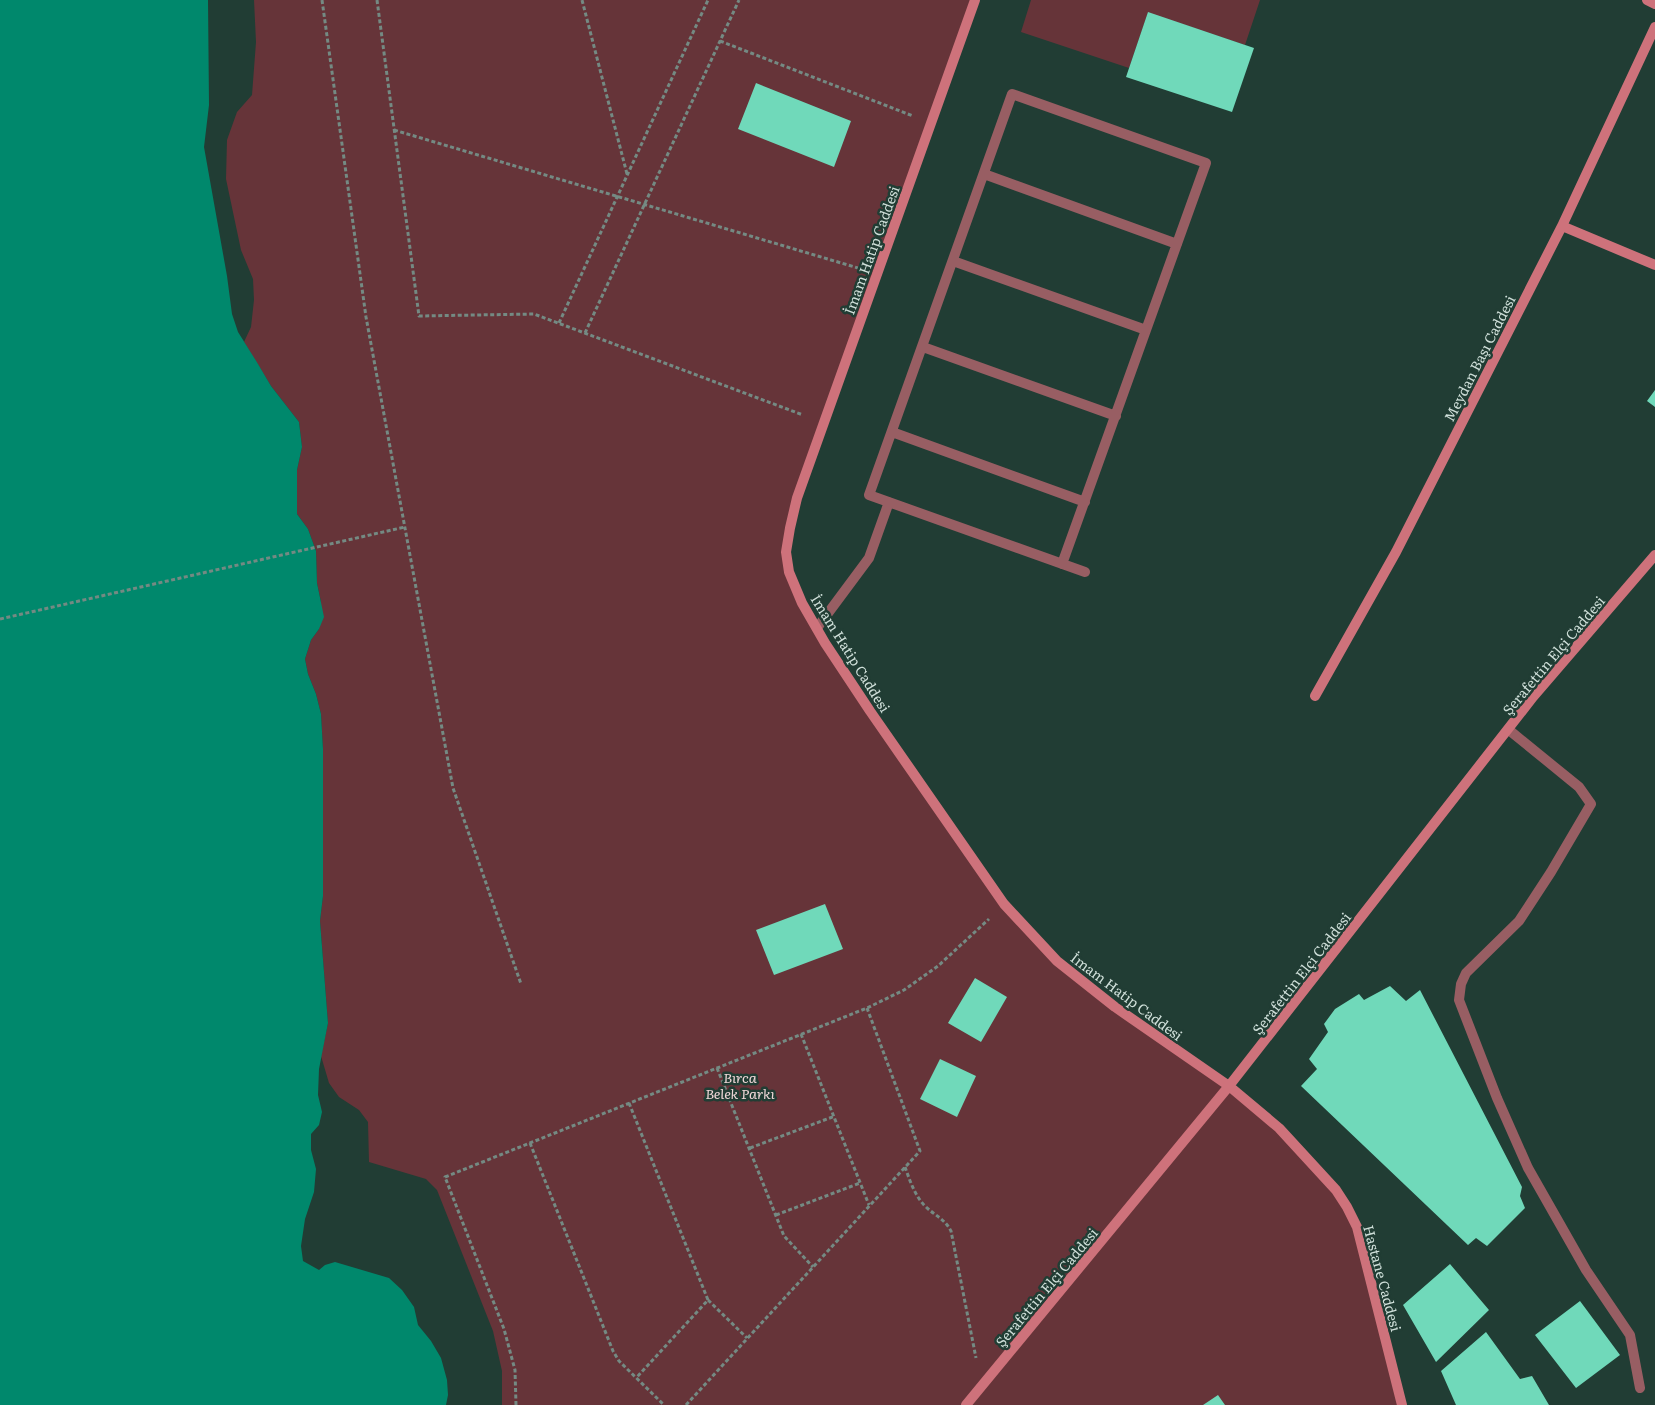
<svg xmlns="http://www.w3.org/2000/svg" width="1655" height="1405" viewBox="0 0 1655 1405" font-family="Literata,serif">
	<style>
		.green { fill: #663439 }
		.water { fill: #00886c }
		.building { fill: #70d9ba }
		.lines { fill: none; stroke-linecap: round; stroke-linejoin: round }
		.path { stroke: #748a83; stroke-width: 3; stroke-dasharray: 4 2.5; stroke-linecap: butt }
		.lane { stroke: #985e63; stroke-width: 10 }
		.street { stroke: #985e63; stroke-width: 10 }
		.secondary { stroke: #ce727b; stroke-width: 10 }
		.labels { text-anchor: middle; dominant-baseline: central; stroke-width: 5; stroke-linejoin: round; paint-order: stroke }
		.street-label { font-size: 14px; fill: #cfdfd9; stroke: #213d34 }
		.park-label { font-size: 14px; font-style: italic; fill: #f1d8d9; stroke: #213d34 }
	</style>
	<rect width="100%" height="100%" fill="#213d34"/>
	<path class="green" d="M254 0H975L824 423 786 552 802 603 1004 904 1057 961 1279 1128 1347 1207 1402 1405H502V1371L493 1331 437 1190 426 1179 369 1162 368 1122 359 1110 339 1097 329 1083 321 1056 328 1023 320 921 323 896V749L321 714 316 694 308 674 305 659 311 640 319 629 321 602 317 583 316 551 308 529 297 514V470L302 447 299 422 271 386 244 342 251 327 254 300 253 279 241 250 226 179 227 140 237 112 252 95 256 42Z
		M1031 0H1260L1245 45 1148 13 1129 68 1021 32Z"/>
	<path class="water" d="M0 0H208L209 105 204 147 227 276 232 314 238 332 258 364 271 386 299 422 302 447 297 470V514L308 529 316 551 317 583 324 617 319 629 311 640 305 659 308 674 316 694 321 714 323 749V896L320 921 328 1023 319 1069 318 1095 322 1112 319 1125 311 1134V1150L316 1169 314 1192 305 1219 301 1246 303 1261 319 1270 325 1265 335 1262 389 1278 402 1290 414 1307 418 1325 431 1341 441 1358 447 1380 448 1395 446 1405H0Z"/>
	<path class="building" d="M1148 12 1254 48 1232 112 1126 77Z
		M756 83 851 121 834 167 738 129Z
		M1655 390V407L1647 401Z
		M825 904 843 949 774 975 756 930Z
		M975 978 1007 997 981 1042 948 1023Z
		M1390 986 1406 1001 1420 990 1522 1187 1520 1196 1525 1208 1487 1246 1476 1238 1468 1245 1301 1086 1317 1069 1309 1059 1328 1032 1324 1024 1335 1009 1359 994 1364 1000Z
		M940 1059 976 1076 957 1117 920 1099Z
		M1450 1264 1489 1310 1436 1362 1403 1305Z
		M1580 1301 1620 1355 1576 1388 1535 1335Z
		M1486 1332 1520 1379 1532 1376 1549 1405H1456L1441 1371Z
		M1218 1395 1225 1405H1203Z"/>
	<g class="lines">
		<path class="path" d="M322 0 366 317 453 788 521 984
			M377 0 419 316 534 314 803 415
			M582 0 627 174
			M720 41 913 116
			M394 130 858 268
			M559 323 708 0
			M585 333 739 0
			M0 619 405 527
			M801 1034 869 1205
			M717 1068 784 1236 813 1267
			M629 1103 708 1300 637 1377
			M530 1143 613 1351 619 1361 664 1405
			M750 1148 835 1116
			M905 1167C910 1181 915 1196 925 1206 935 1216 944 1218 951 1231L976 1358
			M776 1215 860 1183
			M708 1300 747 1338
			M516 1405 515 1370 504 1329 445 1177 867 1008 904 990 938 966 989 919
			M686 1405 920 1151 867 1008"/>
		<path class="lane" d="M984 174 1177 244
			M953 261 1146 330
			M923 347 1116 416
			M892 432 1085 502
			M1062 564 1206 163 1012 94 869 495 1085 572
			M817 628 869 558 889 502"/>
		<path class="street" d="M1509 730 1579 787 1591 804 1551 872 1519 921 1466 973 1461 984 1459 1000 1497 1098 1528 1168 1586 1270 1630 1335 1640 1388"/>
		<path class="secondary" d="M975 0 797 498 790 528 786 552 789 572 802 603 825 643 870 711 1004 904 1057 961 1115 1007 1229 1086 1279 1128 1336 1190 1347 1207 1357 1227 1402 1405
			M1647 0 1655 4
			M1562 226 1655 265
			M1315 696 1396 552 1562 226 1655 27
			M966 1405 1229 1086 1533 697 1655 555"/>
	</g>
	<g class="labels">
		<g class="street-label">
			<text transform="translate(871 250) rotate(-70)">İmam Hatip Caddesi</text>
			<text transform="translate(1479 358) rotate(-63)">Meydan Başı Caddesi</text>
			<text transform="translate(851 653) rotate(58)">İmam Hatip Caddesi</text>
			<text transform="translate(1553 655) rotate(-50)">Şerafettin Elçi Caddesi</text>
			<text transform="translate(1301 973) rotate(-52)">Şerafettin Elçi Caddesi</text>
			<text transform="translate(1127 996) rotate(37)">İmam Hatip Caddesi</text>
			<text transform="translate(1383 1278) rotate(75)">Hastane Caddesi</text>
			<text transform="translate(1046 1287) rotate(-50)">Şerafettin Elçi Caddesi</text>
		</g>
		<g class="park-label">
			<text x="740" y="1077">Bırca<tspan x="740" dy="16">Belek Parkı</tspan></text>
		</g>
	</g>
</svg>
